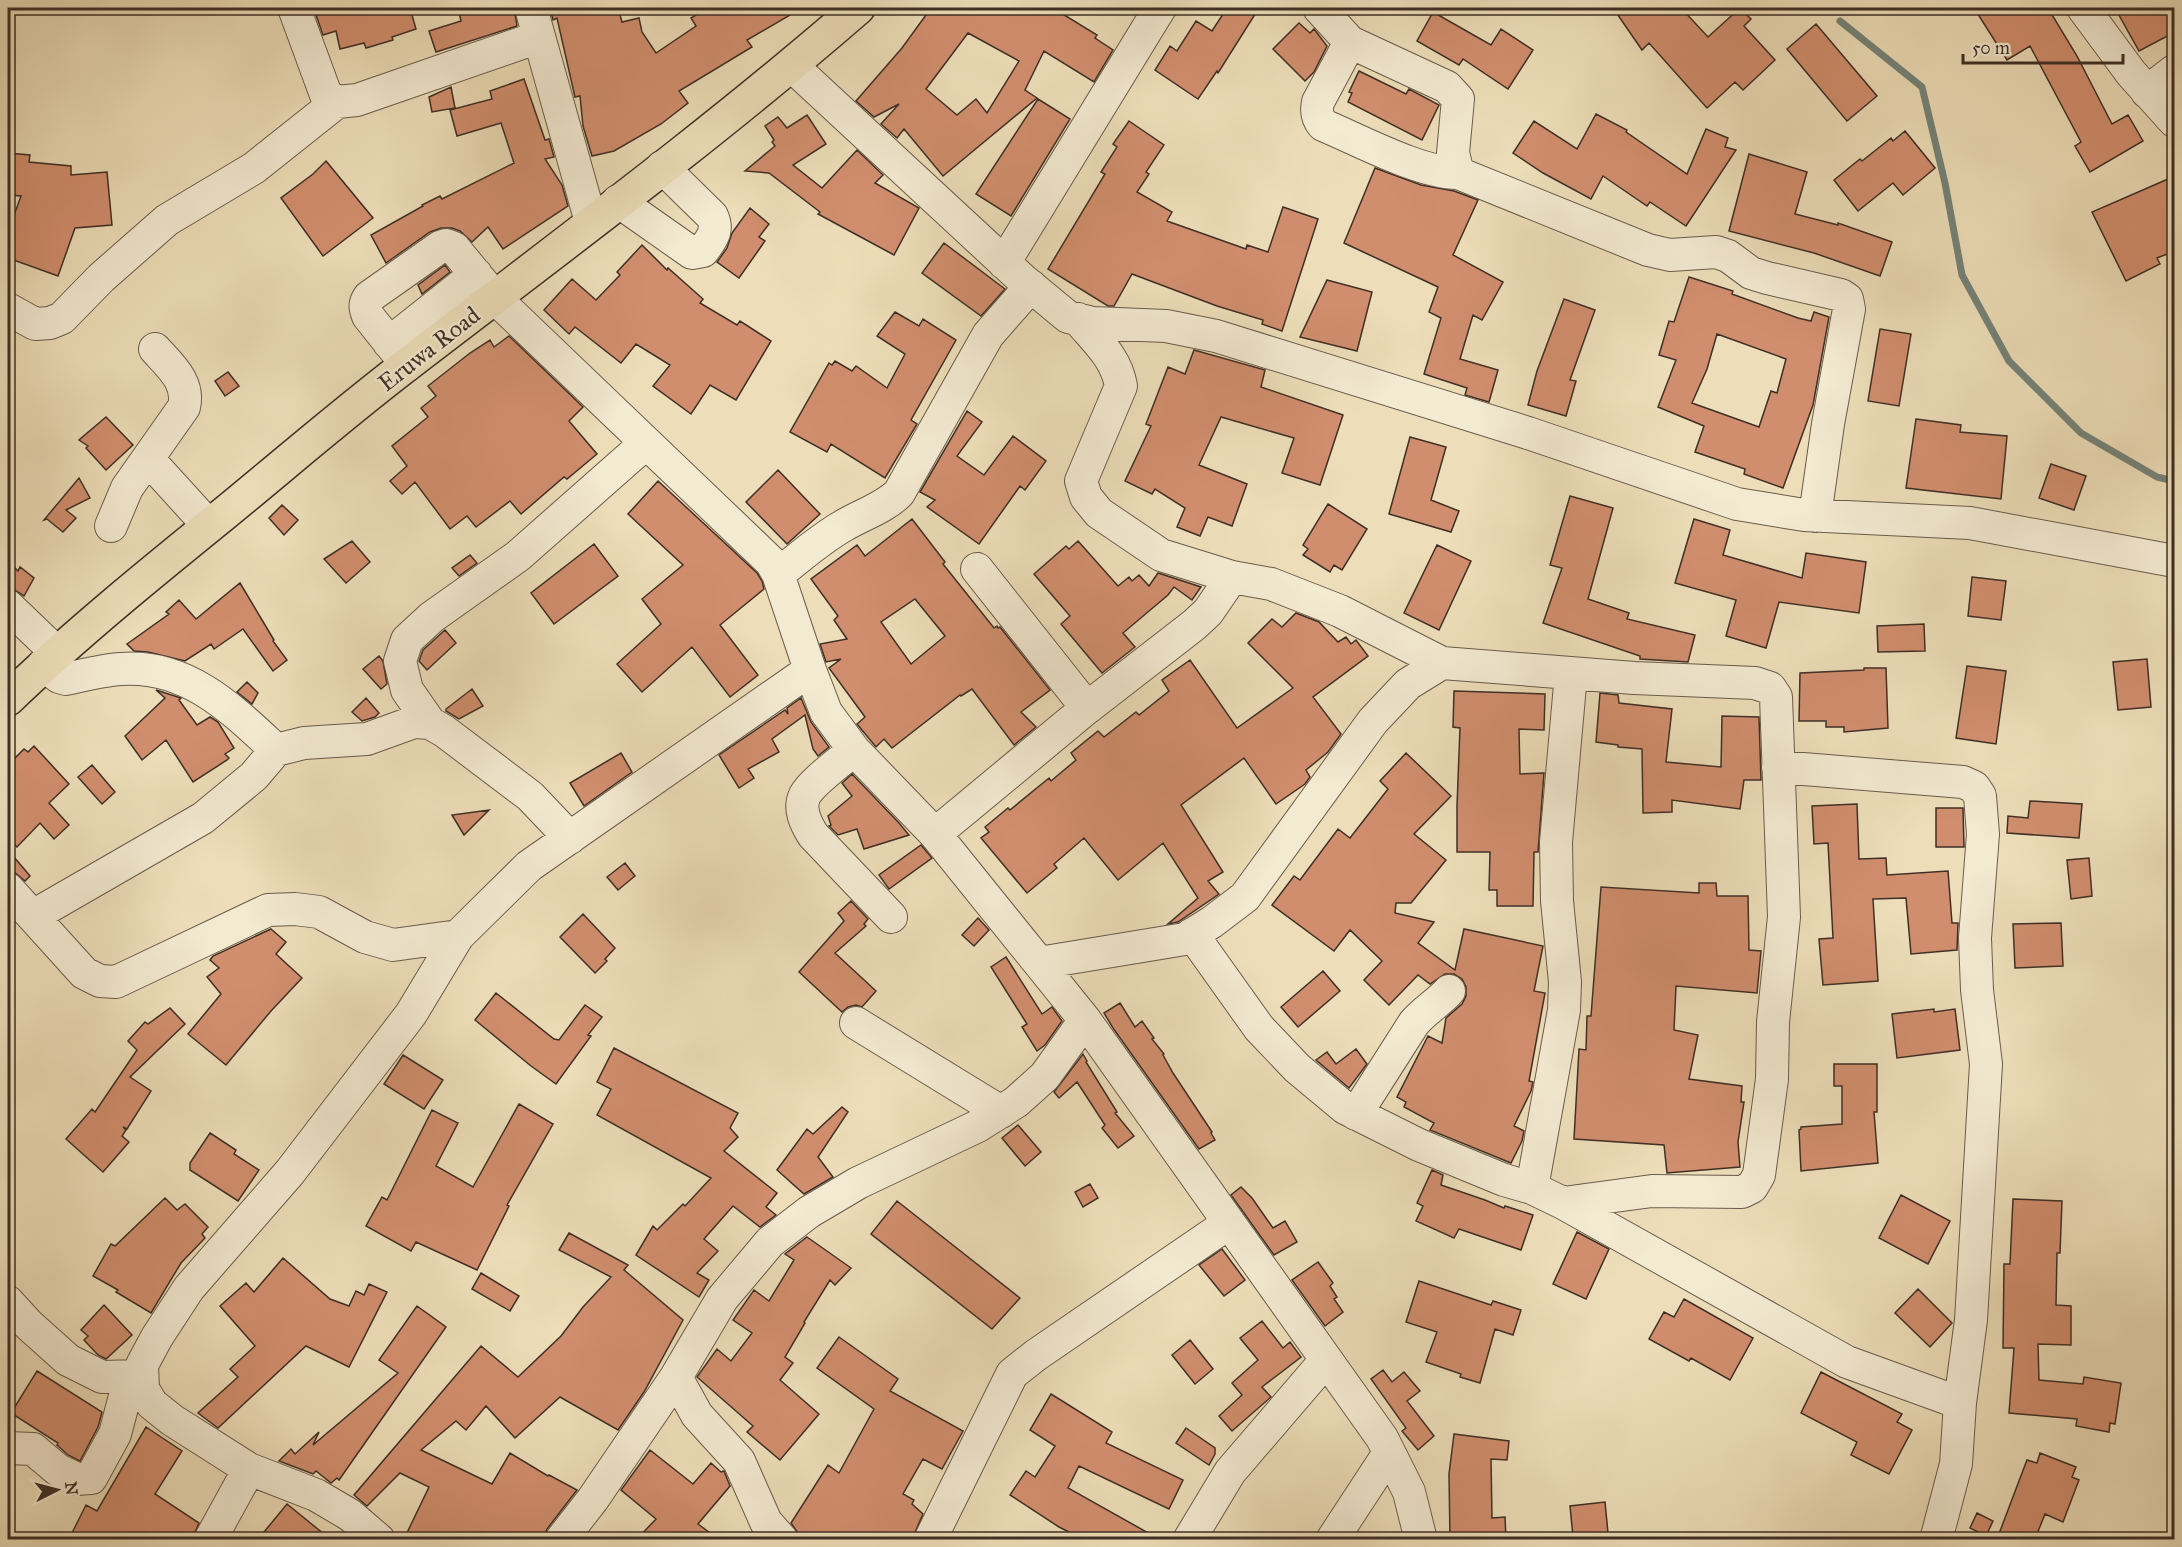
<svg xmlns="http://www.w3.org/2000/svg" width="2182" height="1547" viewBox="0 0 2182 1547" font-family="'IM FELL Great Primer',serif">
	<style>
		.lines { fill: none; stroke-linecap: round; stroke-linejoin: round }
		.stream { stroke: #758479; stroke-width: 7 }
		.building { fill: #d18e6e; stroke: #3e2f26; stroke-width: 1.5; fill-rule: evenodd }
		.minor-casing { stroke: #6a5b4b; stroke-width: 34 }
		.major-casing { stroke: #3e2f26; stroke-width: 36 }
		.minor { stroke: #f3ead2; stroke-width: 32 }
		.major { stroke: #eddeb9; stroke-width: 33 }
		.labels { text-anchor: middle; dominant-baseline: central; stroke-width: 4.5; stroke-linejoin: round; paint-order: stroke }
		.street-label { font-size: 24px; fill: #3e2f26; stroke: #f3ead2 }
	</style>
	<rect width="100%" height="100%" fill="#eddeb9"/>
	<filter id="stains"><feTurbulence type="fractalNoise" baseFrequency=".00333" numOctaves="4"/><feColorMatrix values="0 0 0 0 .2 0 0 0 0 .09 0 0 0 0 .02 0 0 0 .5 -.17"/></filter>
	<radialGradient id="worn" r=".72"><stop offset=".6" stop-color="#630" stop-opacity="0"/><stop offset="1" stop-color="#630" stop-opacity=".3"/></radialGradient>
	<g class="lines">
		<path class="stream" d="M1840 21 1922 87 1945 183 1962 275 2009 361 2081 433 2157 477 2174 481"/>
	</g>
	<path class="building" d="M331 8H410L416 29 392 37 393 40 366 48 364 43 340 49 336 31 323 35 315 12Z
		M458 8H514L517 26 436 52 429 31 461 21Z
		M550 8H580V12L597 8H618L622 22 639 18 642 32 656 53 696 26 691 18 707 8H802L747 40 752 47 679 91 688 103 661 124 614 151 592 156 583 126 580 96 575 97 557 18 553 20Z
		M931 8H1053L1097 35 1095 38 1113 50 1094 82 1044 51 1025 90 1037 98 943 176 904 129 897 138 881 124 899 104 874 117 856 101 902 48ZM968 33 1019 61 987 113 976 99 957 115 926 89Z
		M1227 8H1259L1218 73 1217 71 1198 99 1155 70 1170 46 1177 51 1196 21 1212 31Z
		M1613 8H1681L1708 37 1740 8 1751 19 1744 26 1775 60 1743 90 1735 82 1707 108 1649 43 1642 50Z
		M1974 8H2048L2077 56 2112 124 2128 115 2143 141 2090 172 2075 146 2081 142 2030 46 2007 60Z
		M2115 8H2175V32L2139 51Z
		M1433 12 1491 45 1501 29 1533 50 1508 89 1463 59 1459 65 1417 41Z
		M1299 23 1310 33 1314 29 1327 46 1314 72 1305 81 1273 49Z
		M1816 24 1877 96 1847 121 1787 49Z
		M1359 71 1406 94 1409 89 1439 105 1422 140 1348 102 1352 93 1349 92Z
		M524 79 545 140 549 139 554 157 545 159 562 185 568 206 503 249 488 227 472 242 460 231 452 228H441L430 232 386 263 371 235 423 206 422 205 440 196 442 199 514 163 501 123 457 136 450 110 492 99 490 91Z
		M451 87 455 108 432 112 429 97Z
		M1038 99 1070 119 1011 216 976 194Z
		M1596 114 1627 130 1626 132 1687 174 1706 129 1728 138 1725 147 1736 150 1686 226 1650 202 1647 206 1603 176 1591 199 1543 173 1513 153 1534 121 1577 149Z
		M807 115 826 144 793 165 822 188 857 150 883 175 875 183 919 208 894 255 818 214 820 212 769 173 745 171 775 146 772 142 774 140 765 126 778 117 787 128Z
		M1129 121 1164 145 1146 172 1149 174 1137 192 1172 212 1167 221 1246 249 1247 245 1268 252 1283 207 1318 219 1282 331 1262 324 1263 320 1217 306 1132 274 1114 306H1108L1048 269 1105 174 1101 172 1117 147 1113 144Z
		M1905 131 1935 168 1903 195 1893 183 1858 211 1834 180 1860 159 1862 161 1891 138 1893 141Z
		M8 153 30 155 29 162 71 166V175L107 172 112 225 75 228 58 276 8 258V232L21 196 8 195Z
		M1749 154 1807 172 1795 214 1838 225V223L1892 242 1880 276 1814 253 1729 231Z
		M326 161 373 218 323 256 281 198 313 174Z
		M1375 168 1421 185 1454 191 1478 200 1453 255 1503 282 1482 320 1473 315 1460 359 1498 370 1489 402 1465 395 1467 388 1424 374 1441 318 1429 312 1438 287 1344 243Z
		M2175 176V251L2157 258 2160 264 2126 281 2092 212Z
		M750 208 769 224 759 237 765 241 739 278 717 262 727 248 732 233Z
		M944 243 1005 289 981 316 922 273Z
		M642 245 667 270 668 268 703 299 700 303 737 325 740 321 771 341 736 400 710 385 691 414 653 386 670 365 636 344 621 363 575 327 569 334 544 310 572 279 596 300 620 275 617 272Z
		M445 265 450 272 422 294 418 285Z
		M1689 277 1733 291 1732 294 1798 318 1811 321 1814 312 1829 317 1813 405 1783 488 1744 474 1745 469 1695 452 1704 426 1658 407 1676 360 1659 355 1669 321 1674 322ZM1717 334 1786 359 1777 393 1771 391 1759 427 1692 403 1707 369Z
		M1327 280 1372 292 1357 351 1300 337Z
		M1564 299 1595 310 1570 380 1576 381 1566 416 1528 405 1537 371Z
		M895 312 919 326 923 319 956 340 911 420 917 424 885 478 831 444 827 452 790 432 829 363 832 365 835 361 852 371 856 366 887 388 905 354 877 336Z
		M1880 329 1911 334 1899 406 1868 401Z
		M509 336 583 407 569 421 597 454 567 479 564 477 521 514 510 501 476 527 467 516 450 529 415 482 402 494 390 481 407 466 392 446 428 417 421 408 436 396 428 386 470 353 490 340 494 347Z
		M1194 350 1265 370 1261 387 1343 415 1320 485 1282 473 1294 438 1221 417 1199 465 1247 484 1232 526 1208 517 1200 536 1177 527 1185 508 1155 489 1152 494 1125 481 1151 426 1146 424 1168 367 1185 374Z
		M228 372 239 386 225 396 215 381Z
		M967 411 982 422 957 456 984 475 1013 436 1046 461 1025 490 1020 486 979 544 927 507 935 500 920 492Z
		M106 417 133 445 106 470 86 448 88 446 79 440Z
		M1916 419 1961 425 1960 432 2007 436 2001 499 1906 488Z
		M1410 437 1446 447 1431 500 1459 511 1451 532 1389 514Z
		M2051 464 2086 476 2074 510 2039 498Z
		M778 470 820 514 787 544 746 502Z
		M79 478 90 498 66 510 76 518 63 532 47 519 44 520Z
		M658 481 757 573 762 581 764 589 720 625 758 675 730 697 692 647 642 692 617 664 661 624 642 599 683 565 628 514Z
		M1570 496 1613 508 1588 599 1629 613 1627 619 1695 635 1688 662 1640 659V656L1543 623 1562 568 1550 565Z
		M1328 504 1367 529 1342 570 1334 565 1330 572 1303 555 1308 549 1303 545Z
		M282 505 298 520 284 535 269 518Z
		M912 519 945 562 943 564 994 628 997 626 998 628 1000 627 1050 690 1021 712 1036 727 1014 745 972 689 961 696 960 695 892 748 884 739 876 747 857 724 865 717 829 668 841 659 826 662 820 644 847 639 834 620 838 616 811 579 857 545 865 556ZM915 599 945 636 911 664 881 622Z
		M1694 519 1730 530 1723 555 1802 578 1806 553 1866 562 1859 613 1779 602 1766 648 1726 636 1736 600 1675 583Z
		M352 541 370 562 346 583 324 559Z
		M1078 541 1118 586 1129 577 1132 581 1139 575 1149 586 1158 573 1201 587 1192 600 1174 587 1168 595 1123 633 1135 647 1102 673 1061 624 1070 616 1034 574 1066 546 1069 549Z
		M594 544 618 576 554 624 531 593Z
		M1437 545 1471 561 1439 630 1404 613Z
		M470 555 477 563 459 576 452 568Z
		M8 561 18 571 20 567 34 578 24 596 13 589H8Z
		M1972 577 2006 581 2001 620 1968 616Z
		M240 583 274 640 273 641 287 660 273 671 243 629 214 649 211 644 185 661 148 652 134 651 127 644 169 614 166 612 179 600 196 619Z
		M1296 613 1319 622 1338 642 1346 637 1351 644 1356 640 1368 656 1313 697 1341 734 1328 752 1306 770 1310 777 1305 784 1276 804 1244 758 1181 805 1223 872 1208 881 1219 894 1178 922 1168 924 1198 898 1163 843 1118 880 1084 838 1054 864 1057 868 1027 893 981 838 989 832 985 827 1008 808 1010 810 1049 778 1051 781 1076 760 1071 753 1098 731 1104 737 1136 712 1139 715 1169 691 1162 680 1190 660 1237 728 1293 688 1248 643 1272 619 1282 627Z
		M1924 624 1925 651 1878 652 1877 626Z
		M445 630 456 643 427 670 419 661 423 650Z
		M379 656 383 661 387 684 381 689 363 669Z
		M2147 659 2151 707 2118 710 2113 662Z
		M1967 666 2006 671 1996 744 1956 738Z
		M1864 668H1886L1888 728 1844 732V727H1826V721H1799L1800 673 1864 670Z
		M247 682 258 693 252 704 237 692Z
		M472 689 483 706 459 719 446 711V709Z
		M156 690 181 698 179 700 197 725 210 717 218 722 234 748 225 754 229 758 227 760 193 782 166 740 142 760 125 736 165 698Z
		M1454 691 1545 694 1544 730 1519 729 1520 774 1544 773 1538 852H1534L1533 906H1497V890H1489L1490 852H1457V806L1460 728 1453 727Z
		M1600 693 1618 695 1619 703 1672 709 1666 762 1721 767 1722 716 1759 717 1761 780H1744L1740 809 1672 800V812L1643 813 1642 749 1618 747V745L1596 742Z
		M366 698 379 713 375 717 362 721 352 712Z
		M801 698 811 722 829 747 818 756 813 749 805 715 772 739 779 752 748 769 754 778 739 788 719 755 785 710 788 714 787 708Z
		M34 746 69 784 49 803 69 825 54 839 40 823 17 847 8 838V765L24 749 28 752Z
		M621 753 632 772 584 806 570 783Z
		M1406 753 1451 796 1414 834 1446 860 1411 903H1396L1395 913 1434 922 1418 943 1455 970 1464 929 1543 946 1534 991 1545 993 1529 1081 1533 1082 1531 1091 1514 1126 1524 1131 1522 1141 1511 1163 1430 1130 1434 1123 1404 1107 1406 1102 1397 1097 1428 1036 1442 1043 1446 1018 1462 1004 1466 996V987L1462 979 1454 974H1445L1430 984 1418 975 1389 1005 1364 980 1382 961 1350 930 1334 951 1272 905 1294 876 1300 880 1338 829 1350 838 1388 789 1380 781Z
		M92 765 115 792 102 804 78 777Z
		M852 774 899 823 909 835 864 849 857 829 838 835 829 826 831 825 828 816 852 796 842 783Z
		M2030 801 2082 804 2079 838 2007 833 2008 816 2028 818Z
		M1857 804 1859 859 1886 858 1887 875 1948 871 1952 923H1958L1957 950 1911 954 1906 898 1873 899 1878 981 1823 985 1819 939 1833 938 1828 843 1814 844 1812 806Z
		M1936 808H1963L1964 847H1936Z
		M489 810 464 835 452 815Z
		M921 845 932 858 889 889 879 875Z
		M8 850 30 876 25 881 14 872 8 871Z
		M2089 858 2092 896 2071 899 2067 860Z
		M625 863 635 876 618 890 607 877Z
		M1699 883H1716L1717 896H1748L1749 950 1761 951 1757 993 1676 986 1674 1030 1698 1035 1689 1079 1742 1086 1741 1102H1744L1738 1142 1740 1167 1667 1173 1664 1145 1574 1139 1579 1049 1586 1050 1587 1016H1591L1601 887 1699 893Z
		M851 901 868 919 864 924 866 926 835 953 876 991 862 1007 856 1005 848 1007 842 1012 799 972 844 921 838 913Z
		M583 914 615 948 605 959 607 961 595 973 560 937Z
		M978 918 989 930 974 946 962 935Z
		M2061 923 2063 966 2015 968 2013 924Z
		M271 929 286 942 276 954 302 978 271 1011 226 1065 188 1034 221 994 207 977 219 968 210 960 213 956Z
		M1006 957 1042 1014 1052 1007 1062 1021 1045 1045 1037 1051 1022 1027 1027 1024 991 967Z
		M1323 971 1340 991 1298 1027 1281 1007Z
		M496 993 554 1039 559 1040 585 1005 602 1017 588 1035 591 1036 556 1084 531 1066 475 1020Z
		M1120 1003 1135 1027 1142 1021 1154 1038 1152 1039 1164 1054 1163 1055 1173 1073 1212 1132 1211 1133 1215 1140 1199 1149 1113 1028 1104 1013Z
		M170 1008 185 1024 130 1077 151 1091 127 1129 123 1127 126 1130 122 1136 129 1142 103 1172 66 1139 92 1109 95 1112 137 1050 128 1041 145 1022 148 1024Z
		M1934 1009V1012L1955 1009 1960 1050 1897 1058 1892 1014Z
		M614 1048 738 1113 730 1128 738 1137 724 1151 777 1193 766 1207 776 1215 760 1227 733 1206 704 1239 718 1251 697 1273 709 1280 699 1297 636 1255 653 1226 657 1230 683 1204 685 1206 711 1178 597 1115 611 1089 597 1082Z
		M1356 1049 1367 1064 1349 1088 1316 1060 1327 1052 1336 1064Z
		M1083 1054 1087 1061 1086 1062 1117 1112 1115 1113 1134 1136 1118 1148 1102 1128 1105 1125 1077 1082 1059 1098 1054 1092Z
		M403 1055 443 1080 424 1109 384 1084Z
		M1834 1064H1877V1112H1874L1878 1163 1801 1171 1799 1130 1801 1129V1127L1842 1124V1086H1834Z
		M519 1104 553 1124 507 1205 509 1206 477 1270 416 1242 411 1251 366 1226 382 1197 387 1200 432 1110 458 1123 436 1166 473 1187Z
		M842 1107 848 1112 818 1157 833 1177 804 1194 777 1170 807 1129 813 1134Z
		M1018 1125 1041 1152 1025 1166 1002 1138Z
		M210 1133 236 1150 234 1154 259 1170 238 1201 190 1170V1163Z
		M1432 1170 1443 1175 1441 1185 1485 1200 1504 1208 1505 1206 1533 1215 1521 1250 1459 1229 1454 1238 1416 1221 1423 1206 1417 1203Z
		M1090 1184 1098 1198 1083 1207 1075 1192Z
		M1241 1187 1252 1198 1273 1228 1285 1221 1297 1242 1274 1255 1231 1195Z
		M1901 1195 1950 1221 1928 1264 1879 1238Z
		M165 1198 177 1210 185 1204 208 1227 202 1234 205 1238 181 1263 151 1313 116 1292 118 1290 93 1276 111 1244 115 1246Z
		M2013 1199 2062 1201 2060 1253H2057L2056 1305 2071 1306V1345L2038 1344 2039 1380 2083 1384 2084 1377 2121 1383 2115 1424 2110 1423 2109 1432 2076 1426 2077 1419 2009 1413 2014 1348H2003L2004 1264H2010Z
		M897 1201 1020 1298 992 1329 871 1234Z
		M1577 1232 1609 1249 1586 1299 1553 1284Z
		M569 1233 628 1265 624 1270 683 1320 644 1392 618 1430 560 1397 515 1438 486 1406 466 1430 456 1421 421 1450 492 1484 510 1453 548 1476 549 1475 577 1490 547 1529 543 1539H404L429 1487 400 1473 367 1506 354 1495 481 1346 518 1377 561 1336 583 1307 611 1277 559 1250Z
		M807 1237 851 1268 835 1285 830 1280 804 1322 805 1323 785 1357 793 1363 780 1380 819 1414 780 1460 747 1432 753 1426 697 1377 717 1349 731 1361 752 1333 733 1320 754 1290 769 1301 794 1260 785 1254Z
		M1222 1249 1245 1280 1224 1296 1199 1265Z
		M283 1258 330 1299 349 1306 356 1291 364 1295 369 1284 387 1292 349 1367 306 1346 218 1428 198 1413 238 1377 230 1369 255 1346 220 1306 246 1283 254 1292Z
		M1318 1262 1333 1283 1330 1286 1337 1297 1334 1299 1343 1312 1325 1326 1292 1280Z
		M481 1273 519 1296 510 1311 472 1289Z
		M1419 1281 1491 1305 1493 1301 1521 1310 1513 1335 1495 1329 1480 1383 1460 1377 1461 1374 1426 1362 1437 1332 1406 1322Z
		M1918 1289 1952 1323 1930 1347 1895 1313Z
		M1684 1299 1753 1338 1730 1380 1691 1358 1689 1361 1649 1339 1664 1312 1674 1317Z
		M104 1305 132 1335 106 1359 98 1355 84 1340 88 1336 81 1330Z
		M417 1306 446 1327 339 1480 337 1478 331 1483 316 1471 313 1474 279 1461 291 1449 295 1454 319 1432 313 1445 398 1373 379 1360Z
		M1262 1321 1283 1348 1290 1342 1301 1357 1262 1387 1271 1397 1232 1431 1219 1416 1242 1395 1232 1383 1258 1360 1240 1338Z
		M839 1337 898 1379 890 1391 963 1431 942 1469 923 1459 903 1494 914 1500 912 1504 923 1514 912 1539H808L798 1533 791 1523 828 1465 839 1473 874 1409 817 1368Z
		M1190 1340 1213 1369 1195 1384 1172 1355Z
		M1383 1370 1392 1382 1404 1372 1420 1391 1407 1401 1434 1436 1418 1450 1402 1431 1406 1428 1371 1379Z
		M37 1371 102 1412 98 1427 80 1461 68 1455 57 1445 58 1443 11 1413Z
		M1821 1372 1902 1414 1897 1422 1912 1430 1889 1474 1851 1455 1857 1442 1801 1413Z
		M1051 1394 1112 1432 1106 1443 1183 1480 1169 1509 1079 1466 1068 1488 1159 1539H1083L1059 1527 1010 1495 1026 1471 1035 1477 1055 1446 1030 1430Z
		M146 1427 182 1451 155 1494 199 1523 192 1539H69L86 1505 97 1511Z
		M1186 1428 1215 1448V1454L1209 1465 1176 1443Z
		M1454 1434 1509 1441 1507 1460 1491 1459 1492 1518 1505 1517 1506 1539H1450L1449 1474Z
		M650 1450 693 1484 711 1463 721 1472 724 1471 730 1486 698 1524 718 1539H637L656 1519 621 1490Z
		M2040 1453 2076 1467 2072 1477 2079 1480 2063 1522 2045 1514 2035 1539H1997L2027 1460 2037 1463Z
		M1605 1502 1608 1533 1573 1537 1570 1506Z
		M287 1504 330 1539H272L264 1532Z
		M1977 1513 1993 1521 1986 1536 1970 1528Z"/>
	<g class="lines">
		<g class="minor-casing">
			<path id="minor" d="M294 8 326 95 337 102 357 100 539 37
				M531 8 591 222
				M1319 8 1350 42 1447 87 1458 99 1453 153 1458 173 1648 250 1670 255 1716 252 1728 256 1751 273 1767 278 1841 295 1847 299 1849 309 1828 424 1815 516
				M2083 8 2131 73 2174 121
				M1350 42 1318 102C1316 111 1317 118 1323 125 1359 140 1422 174 1458 173
				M791 65 1022 279 1068 317 1093 323 1166 326 1216 336 1528 433 1737 504 1804 515 1970 523 2174 561
				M2147 92 2174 71
				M618 201 692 253 703 251C712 238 719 231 712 216L662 167
				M1004 263 1160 8
				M8 309 35 324 50 323 62 318 101 278 167 220 254 168 337 102
				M1078 319C1096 341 1116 357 1121 386L1081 481 1086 497 1099 513 1161 555 1232 577 1271 584 1340 611 1442 663 1634 678 1755 683 1770 688 1776 697 1784 917 1773 1022 1772 1079 1759 1175 1752 1187 1742 1192 1652 1191 1563 1203 1532 1188 1504 1180 1419 1145 1345 1108 1297 1068 1259 1028 1192 934
				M389 343 476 274
				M407 365 368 316C365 308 364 304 369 297L440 247 446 245 454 248 495 298 771 562 778 574 810 670 826 712 854 750 935 834 1085 1020 1382 1438 1409 1492 1421 1540
				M148 459 209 526
				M111 526 127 488 184 407C190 382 170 366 155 349
				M977 569 1087 708
				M778 574C799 558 820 539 843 526 861 515 884 508 899 493L988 335 1031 286
				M8 606 57 653
				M43 665 59 677 66 679C84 675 103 670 121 669 187 664 232 709 276 750
				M430 723 407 690 400 661 407 640 432 617 518 556 646 443
				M854 750C841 761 812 782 805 795 798 809 806 824 813 835L891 917
				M1778 767 1963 782 1974 787 1980 796 1983 834 1975 938 1977 990 1986 1064 1971 1320 1960 1403 1956 1464 1936 1540
				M935 834 1087 708 1194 625 1208 612 1232 577
				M8 889 84 973 100 981 116 982 268 910 295 909 319 912 365 937 393 945 458 936
				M33 916 203 818 254 776 276 750 304 743 367 739 414 722 430 723 444 731 530 796 570 838
				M1039 963 1185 939 1212 922 1245 897 1373 721 1408 684 1442 663
				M856 1023 1001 1112
				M1356 1114 1414 1023C1424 1011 1438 1003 1449 991
				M1532 1188 1564 1010 1565 982 1557 901 1556 842 1571 674
				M1563 1203 1847 1362 1960 1403
				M8 1302 29 1325 68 1360 102 1377 141 1376
				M676 1377 697 1415 739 1461 766 1522 782 1540
				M8 1448 33 1449 58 1470 77 1479 91 1478 115 1434 130 1377
				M210 1540 249 1469
				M379 1540 350 1515 316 1495 249 1469 172 1420 152 1404 143 1389 142 1365 157 1337 189 1288 290 1172 411 1014 458 936 529 866 810 670
				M561 1540 593 1499 676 1377 722 1299 770 1242 809 1212 858 1183 978 1126 1016 1102 1045 1076 1085 1020
				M930 1540 1012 1374 1036 1355 1229 1223
				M1189 1540 1230 1472 1326 1360
				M1332 1540 1389 1453"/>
		</g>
		<g class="major-casing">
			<path id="major" d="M8 699C77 633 151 573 225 513 286 463 346 411 409 363 560 247 714 133 858 8"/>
		</g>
		<use href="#minor" class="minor"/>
		<use href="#major" class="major"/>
	</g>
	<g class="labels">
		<g class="street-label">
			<text transform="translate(429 349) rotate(-38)">Eruwa Road</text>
		</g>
	</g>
	<rect width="2182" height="1547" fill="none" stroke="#eddeb9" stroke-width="30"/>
	<rect x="9" y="9" width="2164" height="1529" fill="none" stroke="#3e2f26" stroke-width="3"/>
	<rect x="15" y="15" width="2152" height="1517" fill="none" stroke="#3e2f26" stroke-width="1.5"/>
	<g transform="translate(57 1490) rotate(84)" stroke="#f3ead2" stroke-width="4.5" paint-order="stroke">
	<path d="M0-4.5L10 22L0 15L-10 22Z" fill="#3e2f26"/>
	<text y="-9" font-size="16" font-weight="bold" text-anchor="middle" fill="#3e2f26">N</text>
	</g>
	<path d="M1963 54v9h160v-9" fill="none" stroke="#3e2f26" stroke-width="3"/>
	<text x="1972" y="54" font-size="18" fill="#3e2f26" stroke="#f3ead2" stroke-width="4.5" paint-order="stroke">50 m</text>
	<rect width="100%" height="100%" filter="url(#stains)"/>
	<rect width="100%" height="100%" fill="url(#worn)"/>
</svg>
